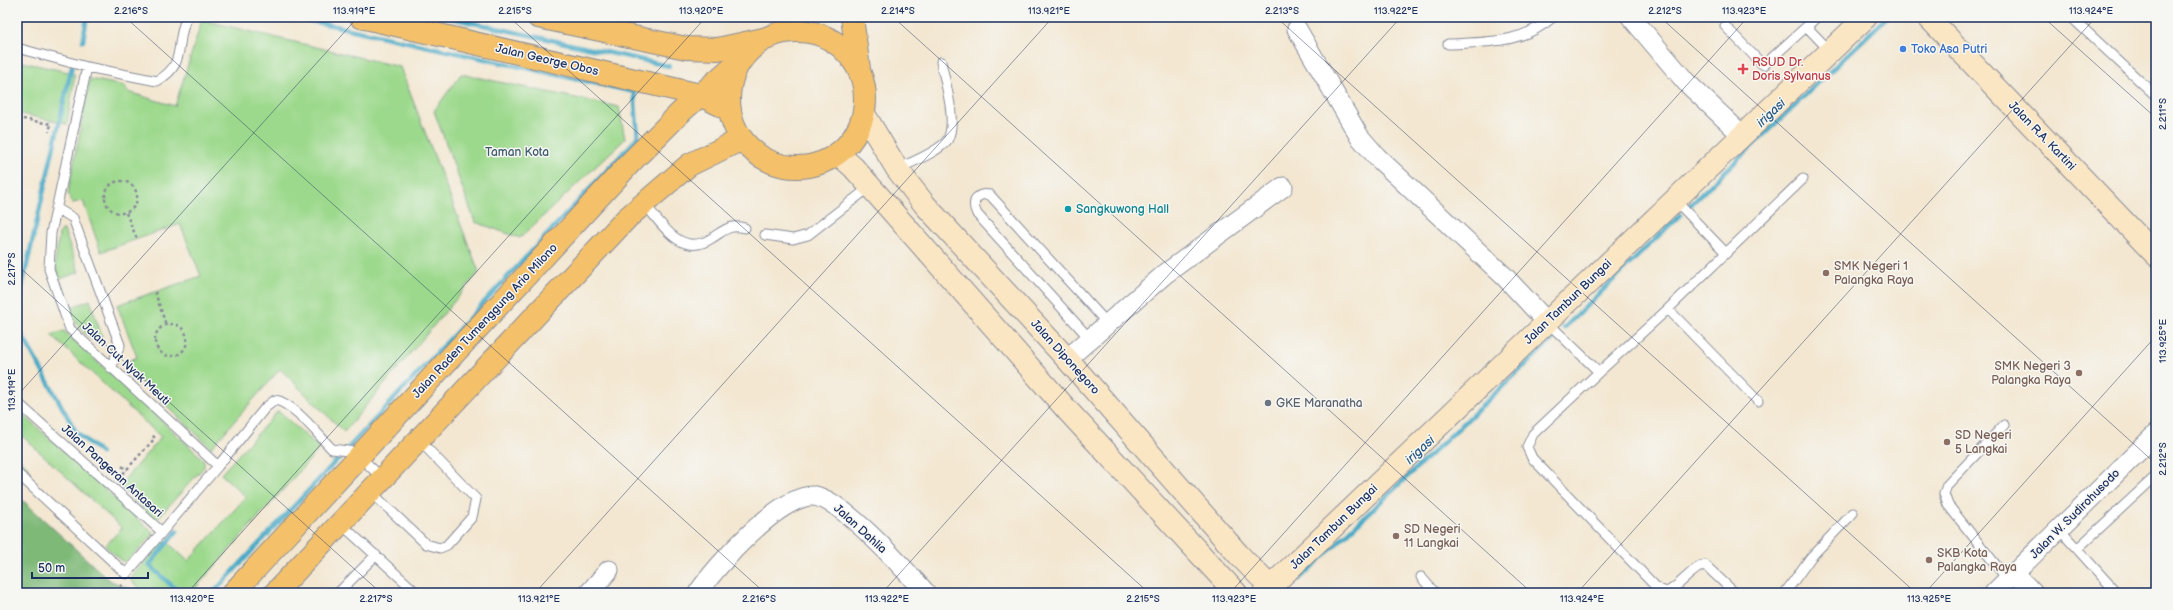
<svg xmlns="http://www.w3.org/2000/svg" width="2173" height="610" viewBox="0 0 2173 610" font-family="'Balsamiq Sans',sans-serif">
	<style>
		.green { fill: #9dd98d; stroke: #5c8476 }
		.forest { fill: #7eb978; stroke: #4c746b }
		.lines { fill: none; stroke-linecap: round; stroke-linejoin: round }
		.stream { stroke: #47aac7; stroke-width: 4.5 }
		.lane-casing { stroke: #878b98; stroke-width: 11 }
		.street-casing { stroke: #878b98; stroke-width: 21 }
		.secondary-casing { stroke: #878b98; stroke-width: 24 }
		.primary-casing { stroke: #878b98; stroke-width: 24 }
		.highway-casing { stroke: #878b98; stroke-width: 24 }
		.path { stroke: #878b98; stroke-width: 2.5; stroke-dasharray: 3 3; stroke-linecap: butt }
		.lane { stroke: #fff; stroke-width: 9 }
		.street { stroke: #fff; stroke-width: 19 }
		.secondary { stroke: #fbe6c4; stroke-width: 22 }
		.primary { stroke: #f4c16b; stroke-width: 22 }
		.highway { stroke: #f4c16b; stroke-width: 22 }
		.ticks { fill: none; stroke: #1b2f5e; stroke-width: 1; stroke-opacity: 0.45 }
		.shop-dot { fill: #3f7fe0; stroke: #f6f6f2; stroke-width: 1.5 }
		.health-dot { fill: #e0444e; stroke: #f6f6f2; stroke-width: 1.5 }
		.culture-dot { fill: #0f9aa8; stroke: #f6f6f2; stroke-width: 1.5 }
		.education-dot { fill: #8d6e63; stroke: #f6f6f2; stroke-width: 1.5 }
		.worship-dot { fill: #6b7280; stroke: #f6f6f2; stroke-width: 1.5 }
		.labels { text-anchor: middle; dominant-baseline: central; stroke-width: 3; stroke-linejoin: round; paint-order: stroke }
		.shop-label { font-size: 12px; fill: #366cbe; stroke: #f6f6f2; text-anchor: start }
		.street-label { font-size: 12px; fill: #1b2f5e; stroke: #f6f6f2 }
		.health-label { font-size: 12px; fill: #be3a42; stroke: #f6f6f2; text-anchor: start }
		.park-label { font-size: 12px; fill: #3c5a6a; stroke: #f6f6f2 }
		.culture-label { font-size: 12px; fill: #0d838f; stroke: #f6f6f2; text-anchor: start }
		.education-label { font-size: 12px; fill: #785e54; stroke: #f6f6f2; text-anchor: start }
		.worship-label { font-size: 12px; fill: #5b616d; stroke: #f6f6f2; text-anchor: start }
		.water-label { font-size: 13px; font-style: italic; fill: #2a5a83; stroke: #f6f6f2 }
		.neatline { fill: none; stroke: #1b2f5e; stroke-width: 1.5 }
		.ticks-label { font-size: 10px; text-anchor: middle; fill: #1b2f5e }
	</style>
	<rect width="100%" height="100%" fill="#f6f6f2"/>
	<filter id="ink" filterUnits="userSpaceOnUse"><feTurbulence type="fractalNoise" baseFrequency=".025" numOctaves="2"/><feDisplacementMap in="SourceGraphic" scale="8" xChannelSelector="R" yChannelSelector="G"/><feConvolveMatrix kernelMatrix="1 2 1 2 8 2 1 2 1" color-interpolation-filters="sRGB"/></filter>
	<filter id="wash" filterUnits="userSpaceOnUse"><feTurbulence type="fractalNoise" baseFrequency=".012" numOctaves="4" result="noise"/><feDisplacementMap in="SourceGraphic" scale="16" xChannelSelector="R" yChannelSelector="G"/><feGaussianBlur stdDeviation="0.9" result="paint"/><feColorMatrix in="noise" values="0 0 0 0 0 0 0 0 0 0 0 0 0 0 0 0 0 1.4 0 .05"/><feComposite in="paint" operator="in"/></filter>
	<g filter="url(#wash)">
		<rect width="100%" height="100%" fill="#f3e7d1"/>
		<path class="green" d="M202 20 400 67 479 272 344 432 280 369 211 448 129 370V361L137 357 117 305 201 276 180 224 101 252 83 201 72 203 68 193 90 79 125 86 128 92 175 106Z
			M17 61 73 73 75 75 67 124 17 113Z
			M461 74 619 107 625 139 520 238 475 222 434 111Z
			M62 230H64L79 272 58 280 55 265 59 234Z
			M90 300 104 343 103 345C88 340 73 323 69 308Z
			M64 331 204 460V467L157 519H154L119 486 161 437 51 335Z
			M17 409 153 533V535L127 562 122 561 105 546 122 528 19 433 17 435Z
			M278 411 320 448 191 593H145L129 579 164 539 188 561 246 497 221 474Z
			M17 457 30 469 27 473 17 464Z"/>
		<path class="forest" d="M17 495 109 580 133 590H158L163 593H17Z"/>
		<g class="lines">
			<path class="stream" d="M447 17 669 66
				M83 41 87 17
				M1687 208 1887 17
				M17 309 72 66
				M17 326 76 432 101 453
				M1564 328 1680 215
				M177 531 149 565 180 593
				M1299 579 1556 336
				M213 593 638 137 634 92 294 17"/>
		</g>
	</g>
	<g filter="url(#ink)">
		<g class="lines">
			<g class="lane-casing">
				<path id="lane" d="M187 17C174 43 188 64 157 81L87 67 51 233 49 269 70 329 218 466 265 408 275 400C294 403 318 435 332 449L355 452 382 478
					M2071 17 2156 96
					M1725 26 1761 63 1764 65 1817 17
					M1807 27 1830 51
					M1448 44C1487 42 1522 44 1553 17
					M17 48 87 67
					M897 169C910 163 941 151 948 139 957 120 945 82 941 62
					M1675 200 1726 253
					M644 203C661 223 681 259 712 238 725 230 729 224 745 228
					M56 208 73 218 120 345 111 368
					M765 235 793 239 808 235 871 186
					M1668 309 1758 401
					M1547 322 1599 372 1668 309 1803 179
					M1090 339 977 214C971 202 976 192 990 195L1107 323
					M1599 372 1533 434 1527 447 1532 458 1658 589 1667 592C1679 587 1694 566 1705 565L1735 593
					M17 402 162 532 218 466
					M2004 425 1947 485 1944 494 1948 505 2008 580
					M17 473 126 574 162 532
					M370 491 426 544 440 548 447 545 472 517 476 499 418 439
					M340 523 417 593
					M2060 530 2117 593
					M2077 549 2156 476
					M1421 577 1435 593
					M338 593 376 555
					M1785 593 1811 557 1853 513"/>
			</g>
			<g class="street-casing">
				<path id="street" d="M1631 17 1686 82 1742 135
					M1297 29 1359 136 1377 157 1505 277 1547 322
					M1067 359 1165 274 1283 187
					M2015 574 2033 593
					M589 593 609 570
					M698 593C716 566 780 494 814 496 842 499 906 571 926 593
					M1994 593 2156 434"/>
			</g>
			<g class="secondary-casing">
				<path id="secondary" d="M1928 17 2156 255
					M864 114 897 169 925 205 1067 359 1238 554 1276 593
					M838 154 853 167 1068 411 1236 593
					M1264 593 1866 17"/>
			</g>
			<g class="primary-casing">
				<path id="primary" d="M361 17 700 95 730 110
					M538 17 686 48 718 49 768 38"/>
			</g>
			<g class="highway-casing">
				<path id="highway" d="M852 17 859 69
					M729 99a68 68 0 1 1 136 0a68 68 0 1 1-136 0Z
					M233 593 631 162 682 111 744 57
					M275 593 627 218 689 165 742 139"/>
			</g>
			<path class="path" d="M17 118 51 124 49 132
				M105 197a16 16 0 1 1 32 0a16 16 0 1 1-32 0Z
				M126 213 137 239
				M155 292 166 325
				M155 340a16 16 0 1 1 32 0a16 16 0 1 1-32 0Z
				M122 466 127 470
				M119 478 155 438 151 434
				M119 593 122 583"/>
			<use href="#lane" class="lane"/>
			<use href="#street" class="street"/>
			<use href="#secondary" class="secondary"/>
			<use href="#primary" class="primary"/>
			<use href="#highway" class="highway"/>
		</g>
	</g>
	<path class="ticks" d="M125 17 765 593M509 17 1149 593M893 17 1532 593M1276 17 1916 593M1660 17 2156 464M2043 17 2156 118M17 265 381 593M17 396 358 17M187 593 706 17M535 593 1053 17M882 593 1401 17M1230 593 1748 17M1577 593 2096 17M1925 593 2156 336"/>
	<circle class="shop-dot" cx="1903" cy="49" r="4"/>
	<path class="health-dot" d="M1741 63h4v4h4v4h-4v4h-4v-4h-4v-4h4z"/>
	<circle class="culture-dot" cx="1068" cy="209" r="4"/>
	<g class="education-dot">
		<circle cx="1826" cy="273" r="4"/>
		<circle cx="2079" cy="373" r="4"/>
		<circle cx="1947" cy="442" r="4"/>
		<circle cx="1396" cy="536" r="4"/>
		<circle cx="1929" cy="560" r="4"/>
	</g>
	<circle class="worship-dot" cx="1268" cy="403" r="4"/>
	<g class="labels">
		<g class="shop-label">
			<text x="1911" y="49">Toko Asa Putri</text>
		</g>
		<g class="street-label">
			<text transform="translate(547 60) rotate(13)">Jalan George Obos</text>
			<text transform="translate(2042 136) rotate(46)">Jalan R.A. Kartini</text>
			<text transform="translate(1568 302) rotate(-44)">Jalan Tambun Bungai</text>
			<text transform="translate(485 321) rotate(-47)">Jalan Raden Tumenggung Ario Milono</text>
			<text transform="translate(1065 357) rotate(48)">Jalan Diponegoro</text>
			<text transform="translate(126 364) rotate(43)">Jalan Cut Nyak Meuti</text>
			<text transform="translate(112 471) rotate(42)">Jalan Pangeran Antasari</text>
			<text transform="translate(2075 514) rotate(-45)">Jalan W. Sudirohusodo</text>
			<text transform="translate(1334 527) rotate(-44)">Jalan Tambun Bungai</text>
			<text transform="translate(860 529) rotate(42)">Jalan Dahlia</text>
		</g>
		<g class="health-label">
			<text x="1752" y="62">RSUD Dr.<tspan x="1752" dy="14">Doris Sylvanus</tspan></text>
		</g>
		<g class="park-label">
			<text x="517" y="152">Taman Kota</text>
		</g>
		<g class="culture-label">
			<text x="1076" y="209">Sangkuwong Hall</text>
		</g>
		<g class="education-label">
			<text x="1834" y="266">SMK Negeri 1<tspan x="1834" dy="14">Palangka Raya</tspan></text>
			<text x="2071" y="366" text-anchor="end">SMK Negeri 3<tspan x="2071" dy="14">Palangka Raya</tspan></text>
			<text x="1955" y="435">SD Negeri<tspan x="1955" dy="14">5 Langkai</tspan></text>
			<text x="1404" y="529">SD Negeri<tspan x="1404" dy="14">11 Langkai</tspan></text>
			<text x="1937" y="553">SKB Kota<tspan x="1937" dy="14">Palangka Raya</tspan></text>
		</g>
		<g class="worship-label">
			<text x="1276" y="403">GKE Maranatha</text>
		</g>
		<g class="water-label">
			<text transform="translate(1771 113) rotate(-44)">irigasi</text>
			<text transform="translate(1420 450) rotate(-43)">irigasi</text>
		</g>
	</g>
	<rect width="2173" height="610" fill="none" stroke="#f6f6f2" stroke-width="44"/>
	<path d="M32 572v6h116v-6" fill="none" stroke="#1b2f5e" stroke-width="2"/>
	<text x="38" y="572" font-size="12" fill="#1b2f5e" stroke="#f6f6f2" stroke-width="3" paint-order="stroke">50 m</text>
	<rect x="22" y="22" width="2129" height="566" class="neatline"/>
	<g class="ticks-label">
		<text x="131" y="14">2.216°S</text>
		<text x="354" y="14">113.919°E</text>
		<text x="515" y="14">2.215°S</text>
		<text x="701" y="14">113.920°E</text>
		<text x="898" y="14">2.214°S</text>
		<text x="1049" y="14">113.921°E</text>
		<text x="1282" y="14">2.213°S</text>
		<text x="1396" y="14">113.922°E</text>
		<text x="1665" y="14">2.212°S</text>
		<text x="1744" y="14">113.923°E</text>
		<text x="2091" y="14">113.924°E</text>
		<text transform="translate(2162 114) rotate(-90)" y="4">2.211°S</text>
		<text transform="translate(11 269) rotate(-90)" y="4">2.217°S</text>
		<text transform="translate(2162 341) rotate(-90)" y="4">113.925°E</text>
		<text transform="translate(11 390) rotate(-90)" y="4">113.919°E</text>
		<text transform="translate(2162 459) rotate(-90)" y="4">2.212°S</text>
		<text x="192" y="602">113.920°E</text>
		<text x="376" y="602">2.217°S</text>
		<text x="539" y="602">113.921°E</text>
		<text x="759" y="602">2.216°S</text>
		<text x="887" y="602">113.922°E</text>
		<text x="1143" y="602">2.215°S</text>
		<text x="1234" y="602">113.923°E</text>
		<text x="1582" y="602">113.924°E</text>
		<text x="1929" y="602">113.925°E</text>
	</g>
</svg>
